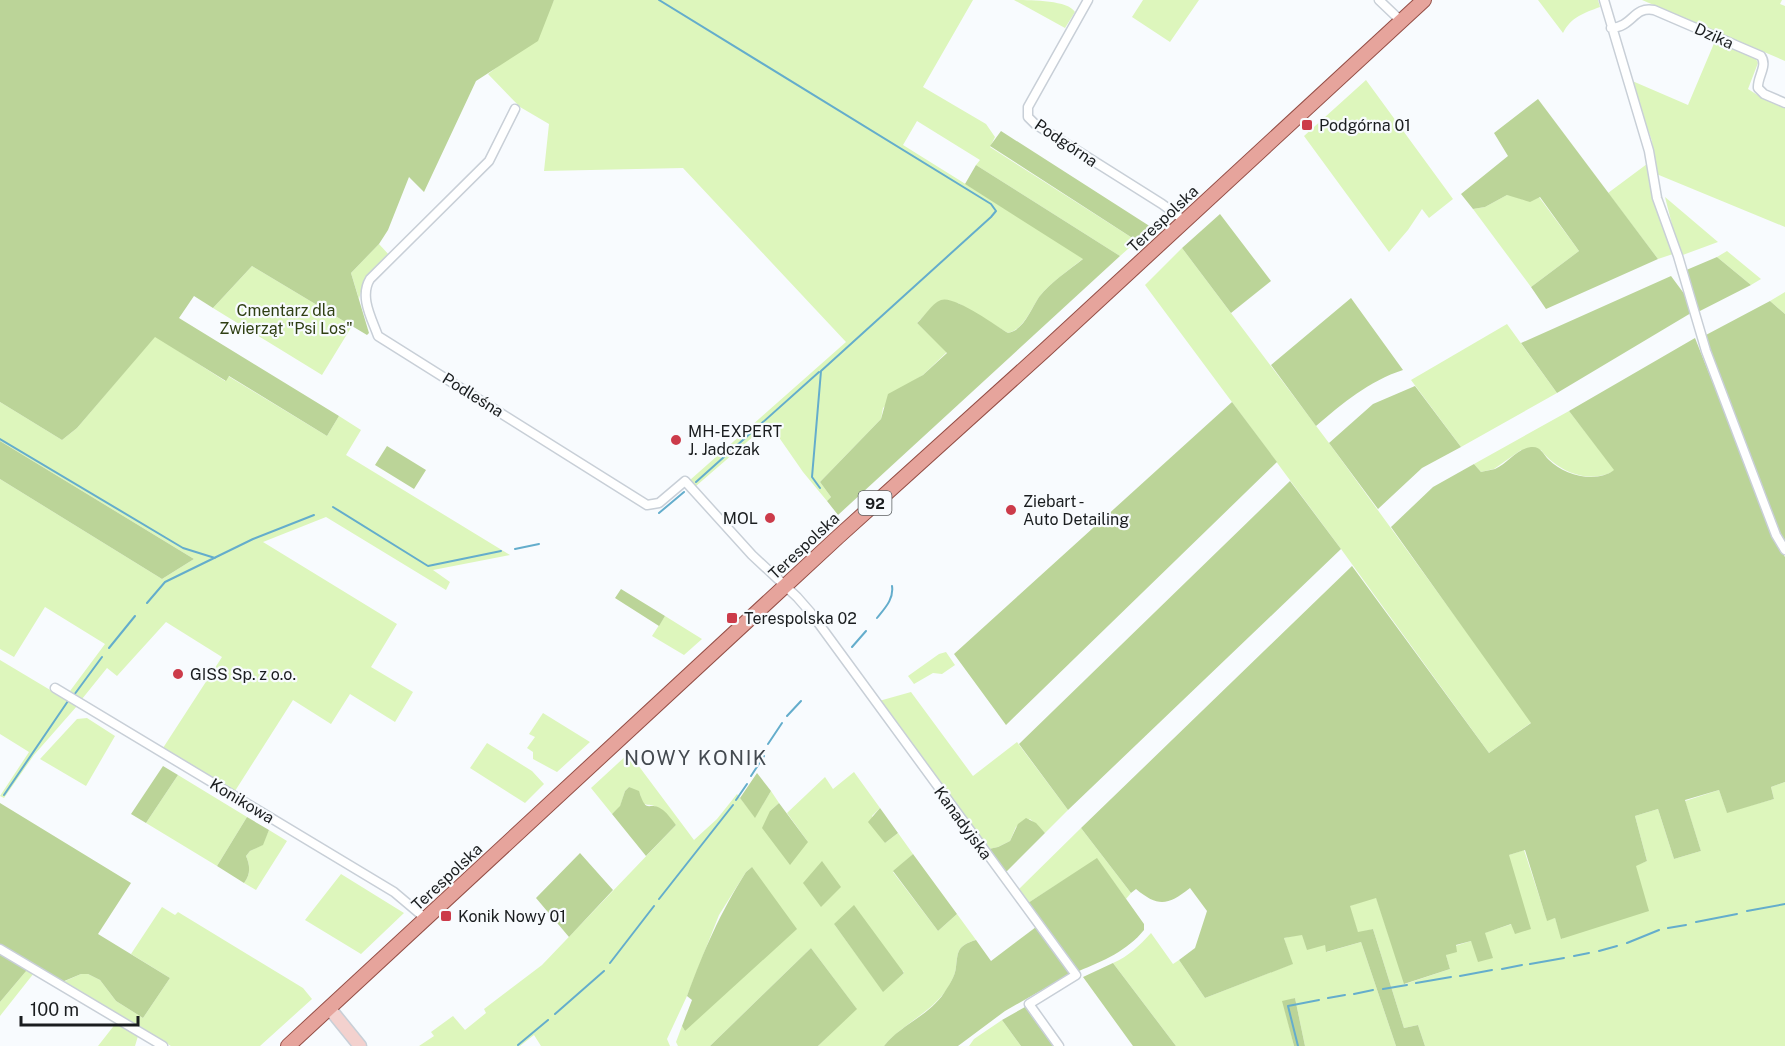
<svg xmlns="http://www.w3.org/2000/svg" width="1785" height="1046" viewBox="0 0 1785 1046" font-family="'Public Sans',sans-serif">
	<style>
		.green { fill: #ddf6bc; fill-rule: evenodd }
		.forest { fill: #bbd498 }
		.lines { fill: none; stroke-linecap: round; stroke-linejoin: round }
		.stream { stroke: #64adcc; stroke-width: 2 }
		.street-casing { stroke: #c8cfd7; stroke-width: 11 }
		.secondary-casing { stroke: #c8cfd7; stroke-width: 15 }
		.primary-casing { stroke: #944d45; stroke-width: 16 }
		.street { stroke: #fff; stroke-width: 8 }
		.secondary { stroke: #f3d1ce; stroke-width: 12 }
		.primary { stroke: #e6a49c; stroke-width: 14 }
		.poi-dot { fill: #cc3b4a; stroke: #f8fbfe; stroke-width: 2 }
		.labels { text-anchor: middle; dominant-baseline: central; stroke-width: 4.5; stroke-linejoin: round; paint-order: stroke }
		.shield { fill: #f8fbfe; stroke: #5d6062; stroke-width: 1.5 }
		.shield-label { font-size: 15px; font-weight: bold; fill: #1a1d1f }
		.street-label { font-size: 16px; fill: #1a1d1f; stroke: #f8fbfe }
		.poi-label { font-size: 16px; fill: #1a1d1f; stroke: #f8fbfe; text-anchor: start }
		.park-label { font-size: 16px; fill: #2f3f13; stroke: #f8fbfe }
		.quarter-label { font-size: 20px; letter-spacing: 1.5px; fill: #444a50; stroke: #f8fbfe }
	</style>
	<rect width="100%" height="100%" fill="#f8fbfe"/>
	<path class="green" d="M554 0H973L923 87 986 124 995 137 990 147 1137 241 1120 256 976 165 980 160 917 121 903 145 1084 258C1069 270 1051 282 1039 297 1031 309 1024 329 1008 333L958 303 935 304 917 323 947 352 923 375 907 385 883 408 881 419 820 482 831 497 827 501 803 472 769 423 696 486 690 480 846 342 683 168 544 171 549 124 520 107 488 74C512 57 541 27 554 0Z
		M1014 0C1030 0 1068 0 1075 12L1065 28Z
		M1143 0H1199L1170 42 1132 17Z
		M1538 0H1598L1600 7C1584 13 1571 17 1563 33Z
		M1642 0H1782L1780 4 1785 6V61Z
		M1715 41 1756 59 1758 63 1748 89 1759 96 1785 108V227L1654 173 1652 141 1630 80 1688 105Z
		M1366 80 1453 199 1429 218 1422 209 1408 230 1389 252 1304 136Z
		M1647 164 1657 211 1673 254 1658 259 1608 193Z
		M1507 195C1520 196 1525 205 1539 197L1579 251 1531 287 1473 209 1485 207Z
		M1665 197 1718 242 1680 256Z
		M379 244 390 256 364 280 359 299 351 273Z
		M1182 248 1329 443 1532 722 1489 753 1341 549 1145 285Z
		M1727 251 1761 279 1751 285 1717 257Z
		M252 266 352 326 322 375 213 308Z
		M1785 292V314L1770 301Z
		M1507 324 1557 393 1461 447 1411 380Z
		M155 336 225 381 228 376 327 436 339 416 361 430 346 455 510 555 433 570 450 582 446 590 326 517 263 542 397 624 371 667 413 692 395 722 350 694 331 724 293 700 235 791 163 748 222 657 166 622 117 676 107 668 82 699 70 691 105 644 45 607 14 657 0 649V479L162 579 194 559 0 441V402L62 440 77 428Z
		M1569 411 1615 470C1590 486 1557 471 1541 450H1521L1494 469 1481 472 1474 464Z
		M665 616 702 639 684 655 652 636Z
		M946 652 955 665 942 674 933 673 914 684 908 676 939 654Z
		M0 660 77 706 34 755 4 798 0 796 29 752 0 734Z
		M911 692 973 776 1017 742 1068 810 1045 833 1030 819 1016 827 1010 841 998 847 989 849 879 701Z
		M543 713 590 742 557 772 533 759V752L527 748 535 737 529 734Z
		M87 718 115 736 86 786 40 759 77 719Z
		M487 743 532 771 544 784 525 803 470 768Z
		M629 753 694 840 717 819 737 794 755 817 771 791 779 803 770 811 808 842 787 813 825 777 833 789 854 772 880 808 872 816 885 843 898 833 913 854 893 872 938 931 957 914 976 940C957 946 958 951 956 967 955 976 951 982 947 989 931 1013 901 1025 884 1046H818L856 1008 811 948 710 1046H678L676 1042 682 1026 685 1031 752 867 746 872 719 915 687 996 667 1039 670 1046H541L534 1035 520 1046H419L434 1036 431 1032 453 1016 465 1030 486 1013 484 1009 542 965 676 825C671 820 664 810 657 807 647 802 643 810 640 794L629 787 625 791 620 807 612 814 591 788ZM834 924 904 972V973L883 991Z
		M178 775 247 817 217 866 146 823Z
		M1785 782V1046H1425L1418 1025 1404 1028 1373 929 1358 933 1349 906 1376 897 1405 984 1450 969 1446 955 1455 946 1471 941 1492 957 1484 933 1512 924 1509 855 1524 850 1547 920 1555 918 1562 939 1636 865 1647 861 1635 816 1658 809 1674 859 1701 851 1685 801 1719 790 1727 812 1774 799 1771 787Z
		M1081 828 1131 893 1126 899 1097 859 1028 903 1019 889Z
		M269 830 287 841 256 890 244 883C251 874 250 865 246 856L250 851 262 845Z
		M341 874 404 913 361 954 305 920Z
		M162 907 175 915 178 912 303 988 312 999 260 1046H171L63 982 81 974H88L100 980 116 1001 143 1018 170 978 131 954Z
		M1151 933 1173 964 1179 960 1205 998 1292 964 1284 938 1302 934 1325 945 1327 952 1361 942 1396 1046H1305L1295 998 1283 1002 1294 1046H1176L1113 963C1129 956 1139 946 1151 933Z
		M27 970 34 973 0 1016V1002Z
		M1002 1020 1021 1046H969L974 1039Z
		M116 1023 138 1036 135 1046H98Z"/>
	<path class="forest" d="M0 0H554L538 41 476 81 424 192 409 177 388 230 379 244 351 273 369 333 367 335 252 266 213 308 194 296 179 318 339 416 327 436 229 376 226 381 155 337 77 428 62 440 0 402Z
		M1538 99 1658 259 1546 309 1531 287 1579 251 1540 197 1530 202 1507 195 1485 207 1473 209 1461 194 1508 156 1494 133Z
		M1001 131 1151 227 1137 241 990 146Z
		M976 165 1120 256 838 515 827 501 831 497 820 482 881 419 888 394 923 375 947 353 917 323C925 316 931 304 941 300 954 295 995 325 1008 333 1024 330 1031 309 1039 297 1051 282 1069 270 1083 259L965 184Z
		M1220 214 1271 281 1231 313 1182 248Z
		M1717 257 1751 285 1696 313 1684 271Z
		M1671 276 1688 299 1691 313 1557 393 1521 343Z
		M1351 298 1403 370C1369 381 1343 403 1316 426L1271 365Z
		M1770 301 1785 314V545L1704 336Z
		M1695 338 1777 544 1785 557V782L1771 787 1774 799 1727 813 1719 790 1685 800 1701 851 1674 859 1658 809 1635 816 1647 861 1636 866 1649 911 1561 939 1555 918 1547 921 1525 850 1509 855 1531 929 1515 934 1511 924 1485 933 1493 958 1478 962 1471 941 1456 945 1457 952 1446 955 1450 969 1404 984 1376 898 1350 906 1358 932 1373 929 1404 1028 1418 1025 1425 1046H1396L1361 942 1326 952 1325 945 1307 950 1302 935 1284 938 1293 964 1205 998 1179 960 1195 948 1207 911 1190 888C1168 905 1159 908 1136 889L1131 893 1081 828 1352 566 1489 753 1531 723 1391 527 1433 487 1474 464 1481 472C1485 471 1491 470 1495 469 1508 463 1516 449 1531 447 1541 446 1543 454 1549 460 1564 475 1596 484 1614 470L1569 411Z
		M1415 386 1461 447 1422 468 1378 509 1329 443 1373 404Z
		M1232 402 1277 462 1006 725 954 654Z
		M0 441 194 559 162 579 0 479Z
		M387 446 426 470 414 489 375 465Z
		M1290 481 1341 549 1068 810 1019 744Z
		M621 589 665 616 659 626 615 598Z
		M163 766 178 775 146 823 131 814Z
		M757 773 771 791 755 818 740 798Z
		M629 787 639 791C647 817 649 799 663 810 668 814 672 820 676 825L646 856 612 814 620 806 625 791Z
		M0 803 131 883 98 934 170 978 143 1018 116 1001 100 980 88 974H81L62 982 0 945Z
		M779 803 808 842 790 865 762 828 770 811Z
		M880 808 898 833 885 843 868 822Z
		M247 817 269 830 263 845 250 851 246 856C250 865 251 874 244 883L217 866Z
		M1026 818 1036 823 1045 833 1006 872 989 849 998 847 1010 841 1018 824Z
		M580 853 613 890 569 937 536 898Z
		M913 854 957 914 938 931 893 871Z
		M1097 858 1144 924V930C1127 951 1103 961 1079 971L1028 903Z
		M822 861 841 887 821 907 803 883Z
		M752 867 797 929 685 1031 682 1026 692 1000 687 996C704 950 720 913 746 872Z
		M854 905 904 973 883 992 834 924Z
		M1036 927 1070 974 1005 1011 958 1046H884C899 1026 930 1015 944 993 949 985 955 977 956 967 958 951 957 946 976 940L991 961Z
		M811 948 857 1009 818 1046H710Z
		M0 954 27 970 0 1002Z
		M1113 963 1176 1046H1133L1083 977Z
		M1295 998 1305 1046H1294L1282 1001Z
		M1025 1007 1053 1046H1021L1002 1020Z"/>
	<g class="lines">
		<path class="stream" d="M659 0 991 204 996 211 991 217 821 371 812 477 820 488
			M0 439 183 548 215 558
			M696 482 819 372
			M333 507 428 566 501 551
			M659 513 684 492
			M515 549 539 544
			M147 603 165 582 253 539 314 515
			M877 618C885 608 894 599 892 586
			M852 647 866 631
			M109 648 135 616
			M74 695 102 657
			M787 716 801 701
			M768 744 782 723
			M751 776 764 756
			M4 795 68 701
			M736 800 747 784
			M659 899 733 805
			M1747 911 1785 904
			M1696 922 1737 914
			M1668 928 1686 925
			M1627 943 1659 930
			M1599 951 1617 946
			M1574 956 1589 953
			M610 963 654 906
			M1530 964 1564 958
			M1502 969 1522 965
			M1460 976 1492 970
			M1416 983 1451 977
			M1383 989 1407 985
			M1354 994 1373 990
			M1328 998 1345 995
			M555 1014 604 971
			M518 1045 548 1020
			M1298 1046 1288 1006 1319 1000"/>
		<g class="street-casing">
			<path id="street" d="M1088 0 1028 107V117L1035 124 1162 204 1185 221
				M1379 0 1401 21
				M1604 0 1649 151 1657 198 1678 256 1706 351 1776 535 1785 550
				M1611 28C1633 27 1633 6 1654 10L1761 56C1768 66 1757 77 1758 88L1764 94 1785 103
				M515 109 489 161 370 279C359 297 372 319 378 336L647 505 659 503 685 481 752 555 797 597 811 613 1076 975 1029 1004 1059 1046
				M55 688 394 892 426 919
				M0 949 163 1046"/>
		</g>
		<g class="secondary-casing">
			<path id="secondary" d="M330 1009 360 1046"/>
		</g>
		<g class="primary-casing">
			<path id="primary" d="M288 1046 838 537 1045 350 1424 0"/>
		</g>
		<use href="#street" class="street"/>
		<use href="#secondary" class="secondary"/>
		<use href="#primary" class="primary"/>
	</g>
	<g class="poi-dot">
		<rect x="1301" y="119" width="12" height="12" rx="3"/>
		<circle cx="676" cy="440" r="6"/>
		<circle cx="1011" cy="510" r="6"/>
		<circle cx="770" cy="518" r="6"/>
		<rect x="726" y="612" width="12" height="12" rx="3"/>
		<circle cx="178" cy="674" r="6"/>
		<rect x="440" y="910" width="12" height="12" rx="3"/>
	</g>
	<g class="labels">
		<rect class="shield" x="858.5" y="491" width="33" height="24" rx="4.5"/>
		<g class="shield-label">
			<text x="875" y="503">92</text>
		</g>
		<g class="street-label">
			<text transform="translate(1714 36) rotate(24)">Dzika</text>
			<text transform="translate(1066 143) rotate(34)">Podgórna</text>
			<text transform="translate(1163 219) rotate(-43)">Terespolska</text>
			<text transform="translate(473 395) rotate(32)">Podleśna</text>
			<text transform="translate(804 546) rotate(-43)">Terespolska</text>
			<text transform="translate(242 801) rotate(31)">Konikowa</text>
			<text transform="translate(963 823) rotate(54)">Kanadyjska</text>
			<text transform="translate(447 877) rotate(-43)">Terespolska</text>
		</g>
		<g class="poi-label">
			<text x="1319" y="125">Podgórna 01</text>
			<text x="688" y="431">MH-EXPERT<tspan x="688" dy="18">J. Jadczak</tspan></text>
			<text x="1023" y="501">Ziebart -<tspan x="1023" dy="18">Auto Detailing</tspan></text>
			<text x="758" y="518" text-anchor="end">MOL</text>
			<text x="744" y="618">Terespolska 02</text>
			<text x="190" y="674">GISS Sp. z o.o.</text>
			<text x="458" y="916">Konik Nowy 01</text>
		</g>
		<g class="park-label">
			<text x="286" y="310">Cmentarz dla<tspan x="286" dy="18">Zwierząt "Psi Los"</tspan></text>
		</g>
		<g class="quarter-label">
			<text x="696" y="758">NOWY KONIK</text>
		</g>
	</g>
	<path d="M21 1016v9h117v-9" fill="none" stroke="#1a1d1f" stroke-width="3"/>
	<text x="30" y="1016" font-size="18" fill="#1a1d1f" stroke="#f8fbfe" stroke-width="4.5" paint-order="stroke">100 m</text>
</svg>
